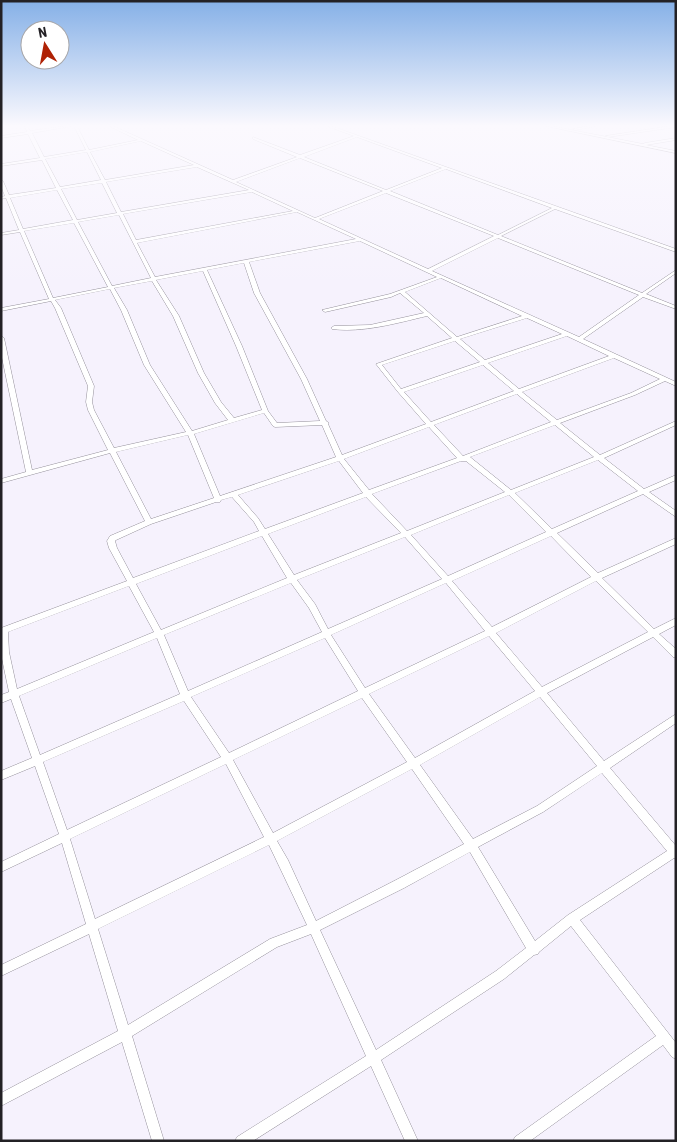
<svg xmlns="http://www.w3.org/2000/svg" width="677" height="1142" viewBox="0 0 677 1142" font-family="'Roboto Condensed',sans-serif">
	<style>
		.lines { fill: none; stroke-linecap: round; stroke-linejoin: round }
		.minor-casing { stroke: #95919b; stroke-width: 1 }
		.minor { fill: #fff; fill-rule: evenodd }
	</style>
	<rect width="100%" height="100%" fill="#f6f2fd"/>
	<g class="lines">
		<g class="minor-casing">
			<path id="minor" d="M25 126H27L30 131 66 126H72L32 133 44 157 86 150 74 126H77L89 150 138 140 109 126H113L233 180 297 157 253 139V137L300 155 354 136 327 126H331L676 249V252L555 209 501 236 642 293 676 270V273L646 294 676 306V309L643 297 583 339 676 382V386L665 381 635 395 560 423 600 455 676 421V425L604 458 644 489 676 475V480L649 492 676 511V517L643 494 557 533 598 573 676 538V544L602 578 654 629 676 618V625L659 634 676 649V658L673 657 653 637 547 693 604 761 676 714V723L610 768 676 846V859L674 858 580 920 676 1043V1059L672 1057 663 1045 530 1141H513L515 1137 656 1036 571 926 539 952 538 954 534 955 504 979 381 1060 418 1141H405L371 1066 253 1141H235L237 1137 366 1056 311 934 277 947 132 1036 164 1141H152L122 1042 1 1106V1093L118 1031 89 934 1 976V965L86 924 62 843 1 872V862L59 834 35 766 1 780V771L32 758 11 699 1 703V695L9 692 1 654V628L127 581 109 548 107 541 110 536 145 521 110 453 1 483V479L26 472 1 353V336L4 338 32 470 108 450 88 410 86 402 88 386 55 308 51 301 1 311V308L49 299 20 232 1 235V233L19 230 6 198 1 199V197L5 196 1 186V180L3 181 9 195 56 188 42 160 1 166V164L40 158 28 134 1 138V136L27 132ZM357 137 442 168 386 190 304 157ZM141 141 194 165 105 180 90 152ZM87 152 101 180 60 187 45 159ZM300 158 383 191 315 218 236 182ZM197 167 249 190 121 212 106 182ZM446 169 552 208 498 235 390 191ZM102 183 117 213 77 220 61 189ZM57 190 73 220 23 229 10 198ZM252 192 293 211 136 240 123 214ZM386 193 494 236 428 269 319 219ZM297 212 356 239 155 277 137 243ZM119 215 151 278 112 286 78 222ZM74 223 108 287 53 298 24 231ZM498 238 639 295 579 337 432 271ZM360 241 437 277 390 294 322 310 325 312 391 297 400 293 424 313 370 325 334 326 331 328 332 329C363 333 397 323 427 316L452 338 376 364 398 392 426 424 342 455 328 424 329 423 326 421 307 379 260 293 249 262ZM244 263 254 293 301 379 320 421 277 423 268 411 242 346 207 270ZM203 271 236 346 262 410 234 418 221 402 204 373 179 316 156 280ZM441 278 522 316 457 337 405 292ZM152 281 173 316 198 373 215 403 228 420 192 431 150 365 127 310 114 288ZM110 289 121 310 144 365 186 432 114 448 94 410 92 402 94 386 61 308 55 300ZM527 318 562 334 485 360 460 339ZM567 336 609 356 519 389 488 363ZM455 341 480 362 401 389 382 365ZM614 358 660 379 631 393 557 420 522 392ZM483 365 514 391 431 422 404 392ZM517 394 551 422 463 456 434 425ZM264 413 273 426 275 427 322 425 336 457 220 496 194 434ZM555 425 594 457 511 490 470 457ZM429 427 457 458 369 490 344 459ZM188 435 214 498 151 519 116 452ZM598 460 638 491 552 529 515 493ZM339 461 363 493 265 529 258 518 238 495ZM461 461H466L505 492 407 531 372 494ZM509 495 546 532 448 576 411 535ZM232 497 254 522 259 531 133 578 117 548 115 541 116 540 151 524 216 502H220L221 500ZM366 497 401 533 294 575 268 534ZM262 536 287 578 161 630 136 584ZM551 536 591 577 492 627 452 581ZM405 537 442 579 328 629 315 604 297 580ZM596 581 648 632 542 687 496 633ZM291 583 309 608 322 632 188 691 164 635ZM446 583 485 631 365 688 331 635ZM129 586 154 632 17 689 9 652 8 632ZM489 636 535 691 415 758 369 694ZM157 638 180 694 40 755 19 696ZM325 638 358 691 229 753 191 697ZM540 697 597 766 537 806 473 839 420 765ZM362 698 407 762 273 833 233 760ZM184 701 221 757 67 830 43 762ZM226 764 264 837 95 919 70 839ZM412 769 464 844 396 880 316 921 288 860 277 841ZM602 773 667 851 568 915 535 941 478 847 543 812ZM269 845 280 868 307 925 270 939 128 1025 98 929ZM470 852 526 948 496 971 376 1050 320 930 404 888Z
				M546 126H551L643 144 645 143 676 138V140L646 145 676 151V153Z
				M590 126H596L575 130 573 129Z
				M671 126H676V127L608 137 606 136Z"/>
		</g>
		<use href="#minor" class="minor"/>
	</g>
	<linearGradient id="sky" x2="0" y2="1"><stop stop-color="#85b0e7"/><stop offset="0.44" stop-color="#fbf9fe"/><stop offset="1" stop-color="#fbf9fe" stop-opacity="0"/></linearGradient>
	<rect width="677" height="286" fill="url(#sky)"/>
	<rect width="677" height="1142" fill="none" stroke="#232125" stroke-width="5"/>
	<g transform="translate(45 45) rotate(349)"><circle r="24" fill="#ffffff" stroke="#a7a6a8"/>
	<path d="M0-4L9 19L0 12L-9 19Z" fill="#af2205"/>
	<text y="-8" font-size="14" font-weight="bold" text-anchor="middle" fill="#232125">N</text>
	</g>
</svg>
